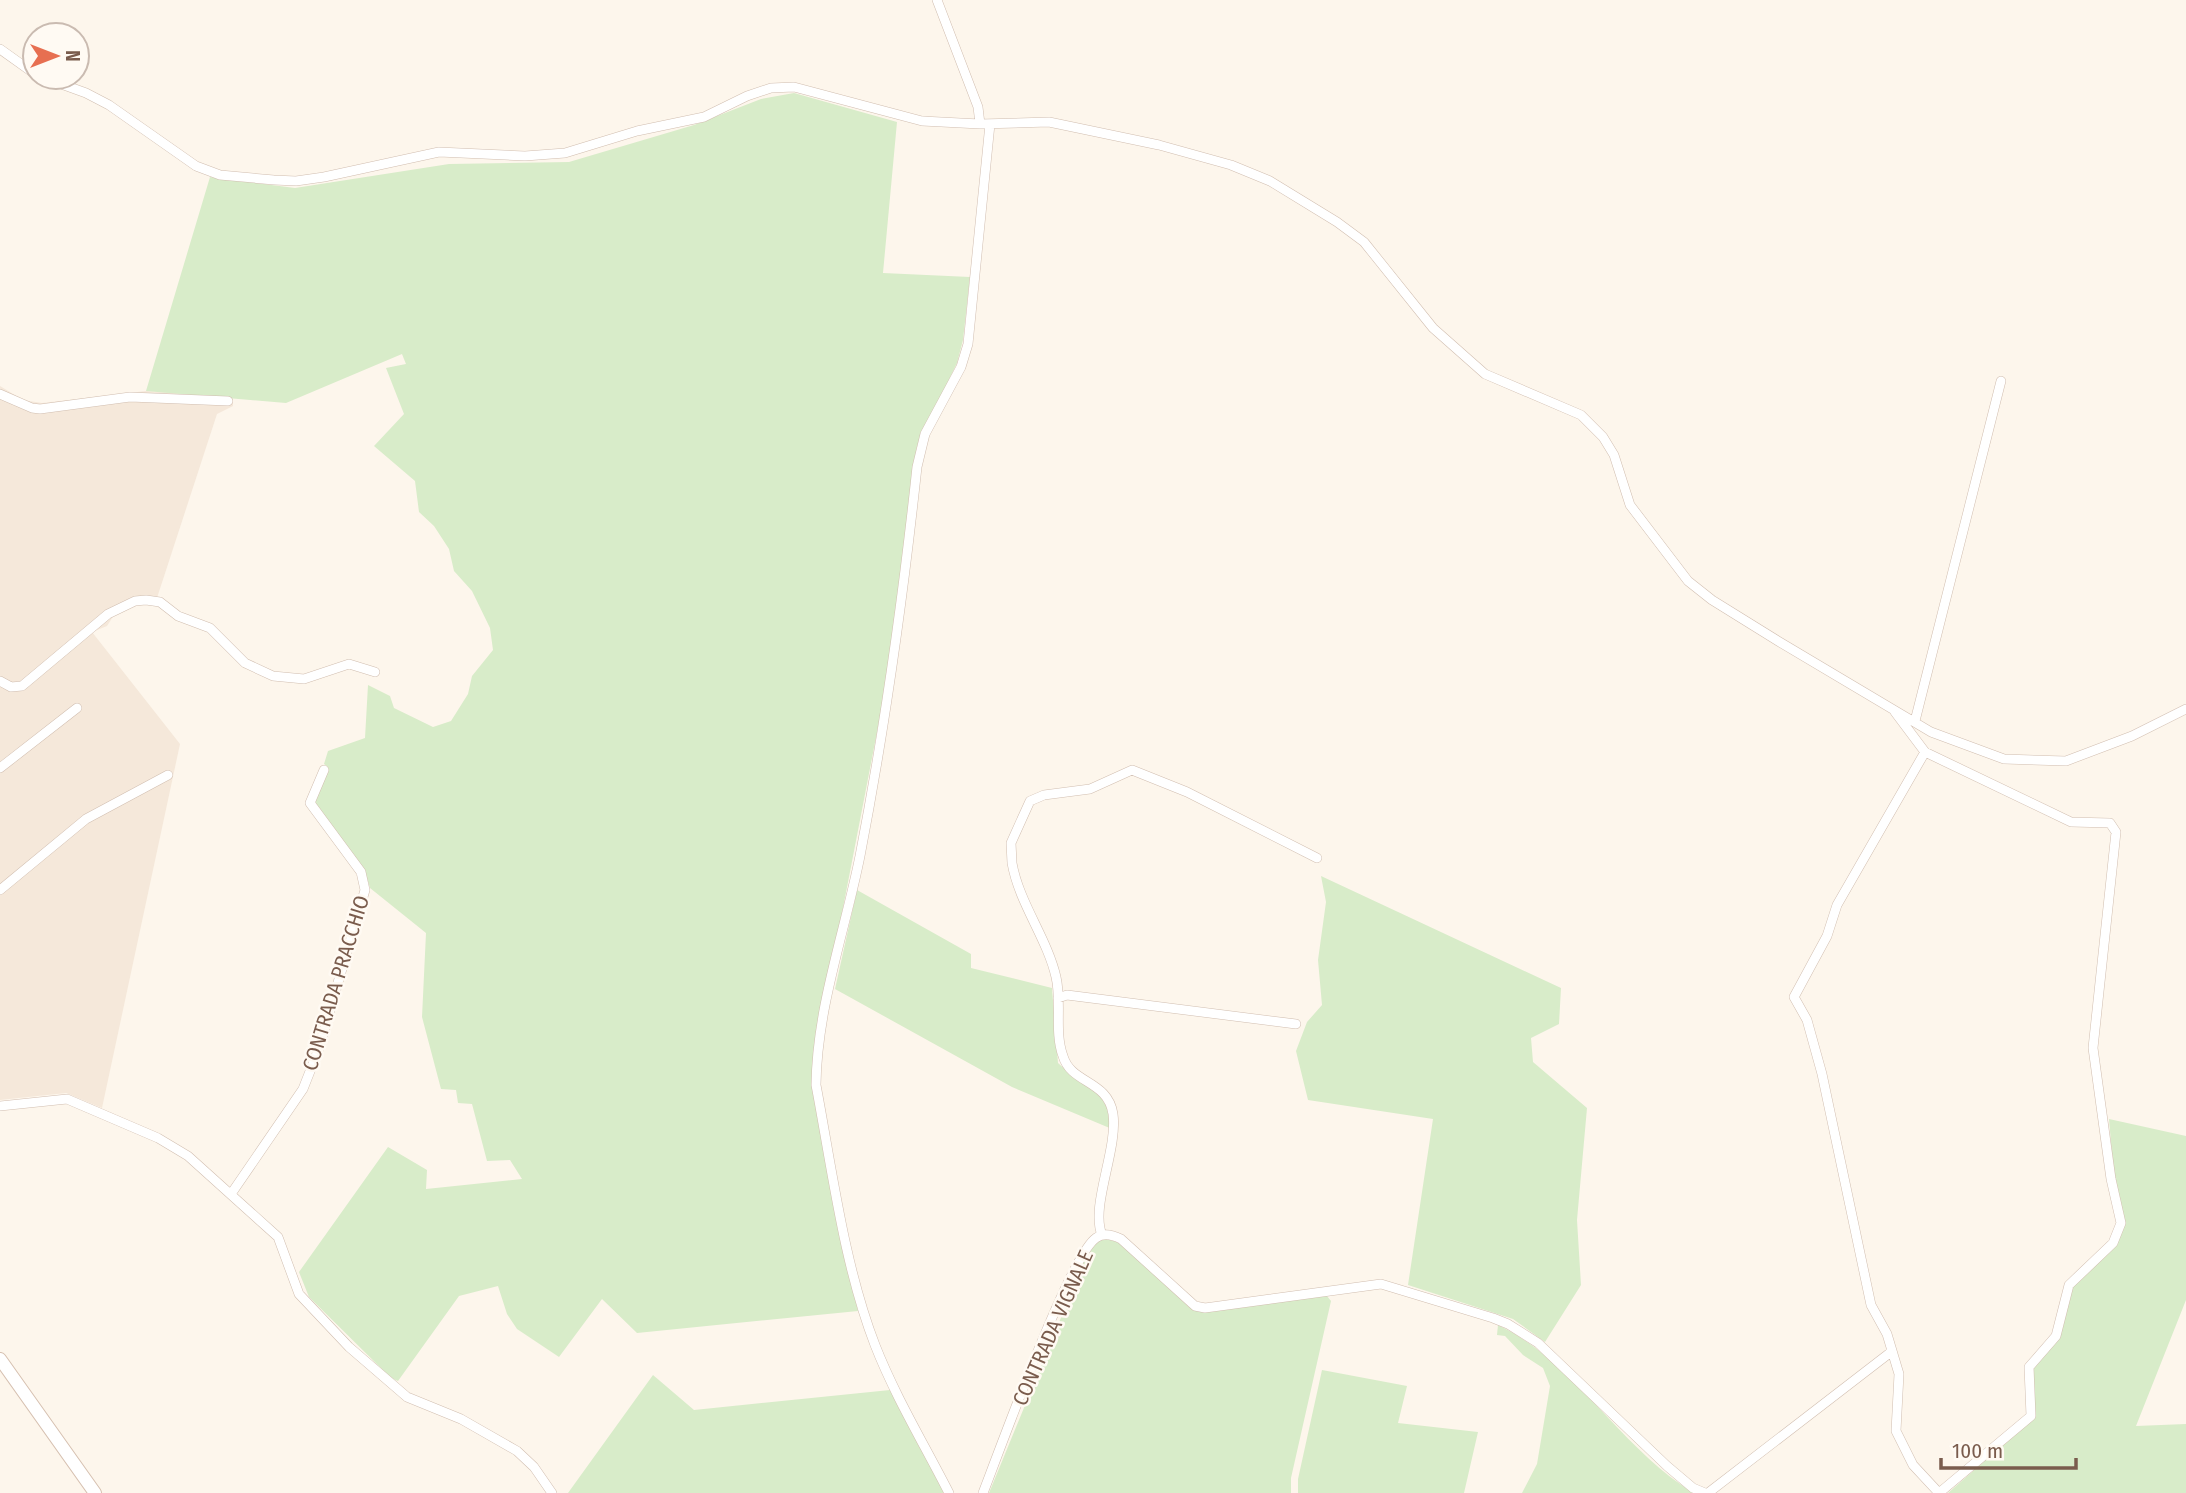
<svg xmlns="http://www.w3.org/2000/svg" width="2186" height="1493" viewBox="0 0 2186 1493" font-family="'Fira Sans Condensed',sans-serif">
	<style>
		.residential { fill: #f5e8da }
		.green { fill: #d8ecc9 }
		.lines { fill: none; stroke-linecap: round; stroke-linejoin: round }
		.street-casing { stroke: #d1beb0; stroke-width: 10 }
		.secondary-casing { stroke: #d6c0b0; stroke-width: 14 }
		.street { stroke: #fff; stroke-width: 9 }
		.secondary { stroke: #fff; stroke-width: 12 }
		.labels { text-anchor: middle; dominant-baseline: central; stroke-width: 5; stroke-linejoin: round; paint-order: stroke }
		.street-label { font-size: 21px; fill: #7a5c4d; stroke: #fffaf3 }
	</style>
	<rect width="100%" height="100%" fill="#fdf6ec"/>
	<path class="residential" d="M0 386 23 400 42 403 146 391 201 394 233 399V406L217 414 155 604H135L114 615 107 626 92 632 180 744 102 1108 66 1093 0 1100Z"/>
	<path class="green" d="M794 93 897 122 883 273 970 277 963 340 957 363 917 446 884 696 813 1063 830 1179 858 1311 637 1333 602 1299 559 1357 517 1329 507 1314 498 1286 459 1296 398 1381 391 1378 309 1297 299 1272 388 1147 427 1170 426 1189 522 1179 510 1160 487 1161 472 1104 458 1103 456 1090 441 1089 422 1017 426 933 370 888 365 872 315 802 328 767 324 764 328 751 365 738 368 685 390 696 394 708 433 727 451 721 468 694 472 676 493 650 490 628 472 591 454 571 449 549 434 526 419 512 415 481 374 446 404 414 386 368 406 364 402 354 286 403 146 391 210 177 295 188 449 164 569 162 694 125 761 99Z
		M1321 876 1561 988 1559 1024 1531 1038 1533 1062 1587 1108 1577 1220 1581 1285 1545 1342 1513 1319 1408 1285 1433 1119 1308 1100 1296 1051 1307 1022 1322 1005 1318 960 1326 902Z
		M857 890 971 954V968L1052 988 1058 1063C1085 1088 1108 1088 1112 1129L1012 1087 835 989Z
		M2109 1119 2186 1136V1300L2136 1426 2186 1424V1493H1948L2034 1418 2033 1368 2060 1337 2073 1284 2117 1245 2124 1222 2114 1178Z
		M1104 1238 1120 1243 1189 1307 1198 1311 1319 1294 1327 1296 1331 1301 1291 1478V1493H989L1085 1259 1096 1243Z
		M1498 1325C1576 1362 1620 1449 1694 1493H1522L1537 1464 1550 1386 1543 1368 1523 1355 1505 1336 1497 1335Z
		M1322 1370 1407 1386 1398 1423 1478 1432 1464 1493H1298V1479Z
		M653 1375 694 1410 890 1390 944 1493H568Z"/>
	<g class="lines">
		<g class="street-casing">
			<path id="street" d="M937 0 978 107 980 124
				M0 49 35 74
				M42 77 86 93 109 105 196 166 220 175 274 180 296 181 324 177 439 152 525 156 565 153 637 131 704 117 747 96 771 88 794 87 922 121 980 124 1049 122 1159 145 1231 165 1270 181 1337 222 1364 242 1433 328 1485 374 1581 415 1603 437 1614 455 1630 505 1688 581 1712 600 1778 641 1931 732 2004 759 2066 761 2132 736 2186 709
				M0 394 32 408 40 409 130 397 228 401
				M0 681 11 687 22 686 108 614 135 601 146 600 160 602 178 616 210 628 245 663 273 676 304 679 349 664 375 672
				M1895 712 1925 752 2071 822 2110 823 2116 832 2093 1048 2111 1179 2121 1223 2113 1243 2069 1285 2056 1336 2029 1367 2031 1416 1939 1493 1913 1465 1896 1431 1899 1374 1887 1334 1871 1305 1822 1074 1807 1020 1794 997 1827 936 1837 905 1925 752
				M1915 721 2001 381
				M0 768 77 708
				M0 890 86 819 168 775
				M1058 998 1067 995 1296 1024
				M0 1106 67 1099 158 1138 188 1156 278 1237 299 1294 349 1347 407 1397 461 1419 517 1451 534 1467 552 1493
				M231 1194 303 1089 318 1051 365 890 361 872 310 803 324 770
				M1102 1235C1090 1206 1118 1150 1113 1114 1108 1080 1071 1084 1063 1056 1054 1032 1062 1002 1056 977 1047 938 1019 903 1012 863L1011 843 1030 801 1044 795 1090 789 1132 770 1187 792 1317 858
				M949 1493C924 1444 895 1396 875 1345 844 1265 832 1169 816 1085 817 1007 845 931 860 856 885 727 903 598 917 467L925 434 961 367 968 344 990 124
				M983 1493C999 1452 1070 1255 1096 1238 1104 1232 1113 1235 1121 1239L1195 1306 1205 1308 1381 1284 1493 1318 1508 1324 1538 1343 1667 1466 1693 1488 1705 1493
				M1708 1493 1891 1352"/>
		</g>
		<g class="secondary-casing">
			<path id="secondary" d="M0 1359 95 1493"/>
		</g>
		<use href="#street" class="street"/>
		<use href="#secondary" class="secondary"/>
	</g>
	<g class="labels">
		<g class="street-label">
			<text transform="translate(336 983) rotate(-73)">CONTRADA PRACCHIO</text>
			<text transform="translate(1053 1328) rotate(-66)">CONTRADA VIGNALE</text>
		</g>
	</g>
	<g transform="translate(56 56) rotate(90)"><circle r="33" fill="#fffaf3" stroke="#cabbb1" stroke-width="2"/>
	<path d="M0-5L12 26L0 18L-12 26Z" fill="#e76f51"/>
	<text y="-10" font-size="19" font-weight="bold" text-anchor="middle" fill="#7a5c4d">N</text>
	</g>
	<path d="M1941 1458v10h135v-10" fill="none" stroke="#7a5c4d" stroke-width="3.5"/>
	<text x="1952" y="1458" font-size="21" fill="#7a5c4d" stroke="#fffaf3" stroke-width="5" paint-order="stroke">100 m</text>
</svg>
